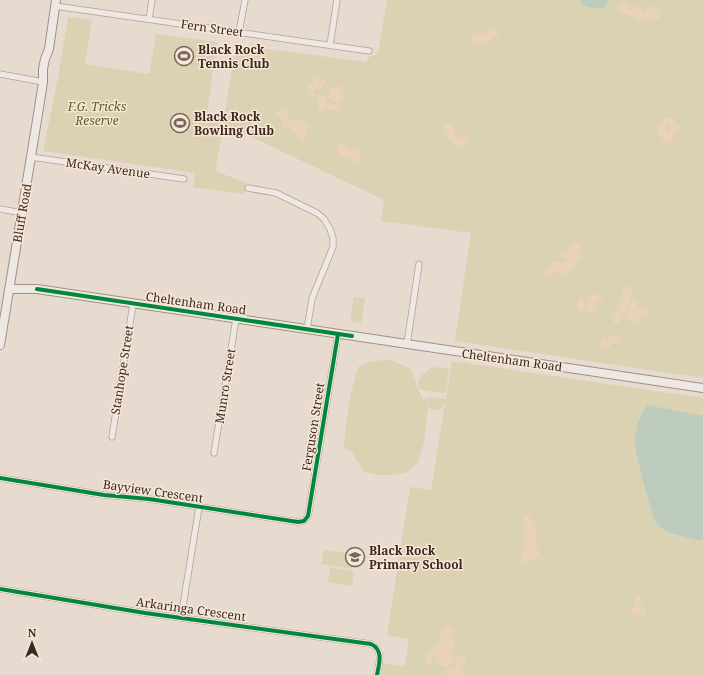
<svg xmlns="http://www.w3.org/2000/svg" width="703" height="675" viewBox="0 0 703 675" font-family="'Noto Serif',serif">
	<style>
		.green { fill: #dad2b3 }
		.sand { fill: #ead2b8 }
		.water { fill: #bccbbe }
		.lines { fill: none; stroke-linecap: round; stroke-linejoin: round }
		.street-casing { stroke: #ada199; stroke-width: 7 }
		.secondary-casing { stroke: #9c9189; stroke-width: 10 }
		.street { stroke: #efe8e2; stroke-width: 5.5 }
		.secondary { stroke: #efe8e2; stroke-width: 8 }
		.cycleway-casing { stroke: #f7e7d7; stroke-width: 6 }
		.cycleway { stroke: #00873e; stroke-width: 4 }
		.labels { text-anchor: middle; dominant-baseline: central; stroke-width: 3; stroke-linejoin: round; paint-order: stroke }
		.street-label { font-size: 12px; fill: #3d2820; stroke: #f7e7d7 }
		.poi-label { font-size: 12px; font-weight: bold; fill: #3d2820; stroke: #f7e7d7; text-anchor: start }
		.park-label { font-size: 12px; font-style: italic; fill: #585a26; stroke: #f7e7d7 }
	</style>
	<rect width="100%" height="100%" fill="#e7dbd0"/>
	<path class="green" d="M387 0H703V378L455 341 471 233 381 221 384 200 224 124 215 171 249 184 243 194 193 187 195 173 43 151 59 72 68 17 92 20 85 64 149 74 156 34 217 42 206 121 223 124 236 45 366 62 369 57 378 54Z
		M354 297 365 298 361 323 350 321Z
		M390 360 410 368 423 400 428 409 424 442 418 463 406 473 389 475H375L374 473H369L362 471 360 463 357 462C355 454 351 451 344 448 346 421 349 392 359 366L372 361Z
		M452 361 703 398V675H381L383 663 405 666 409 639 387 635 410 487 431 490 445 403 439 410 430 409 424 402V399L430 397 446 399Z
		M432 367 449 369 446 393 425 391 419 388 418 381 421 376Z
		M324 550 354 554 352 569 321 564Z
		M330 567 354 571 352 586 328 582Z"/>
	<path class="sand" d="M624 2 629 5 630 8 629 10 631 12 634 7 639 6 642 9 643 15H644L647 7 653 6 659 9 661 14 660 17 657 20 647 19 640 21H637L630 15 619 13 618 5 621 3Z
		M490 27 495 28 499 32 497 37 493 36 491 37 493 40 492 42 487 41 485 44 479 43 476 44 471 42 470 38 472 35 487 33V30Z
		M314 77 318 78 319 83H321L322 79H325L326 83 320 89H315L313 91 315 95 313 98H311C309 93 306 87 310 83L313 85 314 84 312 79Z
		M334 86H339L343 89 339 93 345 95 342 102 337 103 330 100C328 94 328 89 334 86Z
		M318 94 326 97 327 100 325 103 329 102 341 108 338 112 334 110 330 111 327 107 324 108V111H320L318 108 319 101 317 96Z
		M284 109 288 112 289 120 296 119 307 123 308 127 306 131 307 136 304 140 299 138 292 130V127L286 128 283 127 282 118 275 115V113Z
		M662 117 674 118 676 120 674 127 678 125 681 126 678 132 671 135 674 137 673 139 667 143C660 140 658 131 657 125L662 124 667 127V132L670 131 671 129 668 123 664 124 660 121Z
		M443 124H449L453 127 456 138 459 139 464 134 468 135 469 137 466 143 459 147C451 143 443 134 443 124Z
		M344 144 349 148 358 150 361 156V162L356 163C355 162 353 160 352 159 344 154 341 159 337 148L339 145Z
		M574 243 579 244 580 249 577 252 583 255 582 257 568 276C562 274 557 271 551 274 545 277 552 276 545 277L543 274 544 271 551 268 553 262H560L563 263 570 257H561V254L562 252 567 253 569 252 567 250 569 247H571Z
		M628 286H631C636 297 624 313 619 323H613L612 317 616 311 620 312V310L617 307 619 302H625L622 296V292Z
		M598 293 603 296 601 300 594 303 597 306 596 312 591 314 588 312 587 308 579 312 577 305 579 304 578 300 580 297 584 298V305H585L589 302 587 301 586 296 595 294V297L596 298Z
		M635 300 637 302V308L642 307 647 309 648 314 646 317 640 318 638 323 625 320 624 318C627 313 629 307 633 301Z
		M605 336 606 341H608L610 337 617 336 620 340 619 343 612 344 609 348H599L598 346 602 338Z
		M528 516 535 522V525L530 527H536L537 540 531 542 537 543V547L534 550H539V555L535 558 531 559 529 563H523L521 560 525 548 527 545 526 544 524 545 525 541 524 535 528 532H524L523 522 524 518Z
		M636 597H640L641 605C645 608 647 609 646 615L640 614 635 616 631 612V609L636 607 634 601Z
		M448 625 451 626 453 630 451 638 454 641C454 648 453 649 447 652L452 653 455 657 453 662 450 663V666L446 668 443 665 440 666 434 664 437 659 436 656 433 657 431 664 425 661 426 657C431 652 432 646 439 643 441 636 440 627 448 625Z
		M462 654C466 657 466 660 465 665L460 668 459 670 464 672V675L445 674V670L455 667 457 657Z"/>
	<path class="water" d="M580 0H610L603 8H592L582 5Z
		M647 405 703 416V539L698 540C683 536 666 534 656 523 653 520 636 454 635 446 634 431 639 417 647 405Z"/>
	<g class="lines">
		<g class="street-casing">
			<path id="street" d="M55 6 369 51
				M149 19 152 0
				M239 32 245 0
				M330 45 337 0
				M0 74 43 82
				M31 157 184 179
				M248 188 276 193 317 213 324 219 330 229 333 238V247L315 291 312 299 307 329
				M0 209 22 213
				M407 344 419 264
				M112 437 133 304
				M214 453 236 319
				M0 478 104 495 149 499 298 522 304 521 308 516 338 334
				M0 589 145 613 371 644C384 650 379 664 377 675
				M181 618 199 507"/>
		</g>
		<g class="secondary-casing">
			<path id="secondary" d="M9 289H37L703 388
				M0 345 38 114 43 82V69L45 59 49 49 56 0"/>
		</g>
		<use href="#street" class="street"/>
		<use href="#secondary" class="secondary"/>
		<g class="cycleway-casing">
			<path id="cycleway" d="M37 289 352 336
				M0 478 104 495 149 499 298 522 304 521 308 516 338 334
				M0 589 145 613 371 644C384 650 379 664 377 675"/>
		</g>
		<use href="#cycleway" class="cycleway"/>
	</g>
	<defs>
		<g id="stadium-ring" transform="scale(1)"><circle r="9.5" fill="#f7e7d7" stroke="#78675e" stroke-width="1.5"/><path d="M0-5a6.5 5 0 1 0 0 10a6.5 5 0 1 0 0-10ZM-3.5-1.8h7v3.6h-7Z" fill="#78675e"/></g>
		<g id="school-ring" transform="scale(1)"><circle r="9.5" fill="#f7e7d7" stroke="#78675e" stroke-width="1.5"/><path d="M0-5L7-2L0 1L-7-2ZM-4 1L0 2.5L4 1V4Q0 6-4 4Z" fill="#78675e"/></g>
	</defs>
	<g fill-rule="evenodd">
		<use href="#stadium-ring" x="184" y="56"/>
		<use href="#stadium-ring" x="180" y="123"/>
		<use href="#school-ring" x="355" y="557"/>
	</g>
	<g class="labels">
		<g class="street-label">
			<text transform="translate(212 28) rotate(8)">Fern Street</text>
			<text transform="translate(108 168) rotate(8)">McKay Avenue</text>
			<text transform="translate(22 213) rotate(-80)">Bluff Road</text>
			<text transform="translate(196 303) rotate(8)">Cheltenham Road</text>
			<text transform="translate(512 360) rotate(8)">Cheltenham Road</text>
			<text transform="translate(122 370) rotate(-81)">Stanhope Street</text>
			<text transform="translate(225 386) rotate(-81)">Munro Street</text>
			<text transform="translate(313 427) rotate(-81)">Ferguson Street</text>
			<text transform="translate(153 491) rotate(8)">Bayview Crescent</text>
			<text transform="translate(191 609) rotate(8)">Arkaringa Crescent</text>
		</g>
		<g class="poi-label">
			<text x="198" y="49">Black Rock<tspan x="198" dy="14">Tennis Club</tspan></text>
			<text x="194" y="116">Black Rock<tspan x="194" dy="14">Bowling Club</tspan></text>
			<text x="369" y="550">Black Rock<tspan x="369" dy="14">Primary School</tspan></text>
		</g>
		<g class="park-label">
			<text x="97" y="106">F.G. Tricks<tspan x="97" dy="14">Reserve</tspan></text>
		</g>
	</g>
	<g transform="translate(32 643)" stroke="#f7e7d7" stroke-width="3" paint-order="stroke">
	<path d="M0-3L7 15L0 10L-7 15Z" fill="#3d2820"/>
	<text y="-6" font-size="11" font-weight="bold" text-anchor="middle" fill="#3d2820">N</text>
	</g>
</svg>
